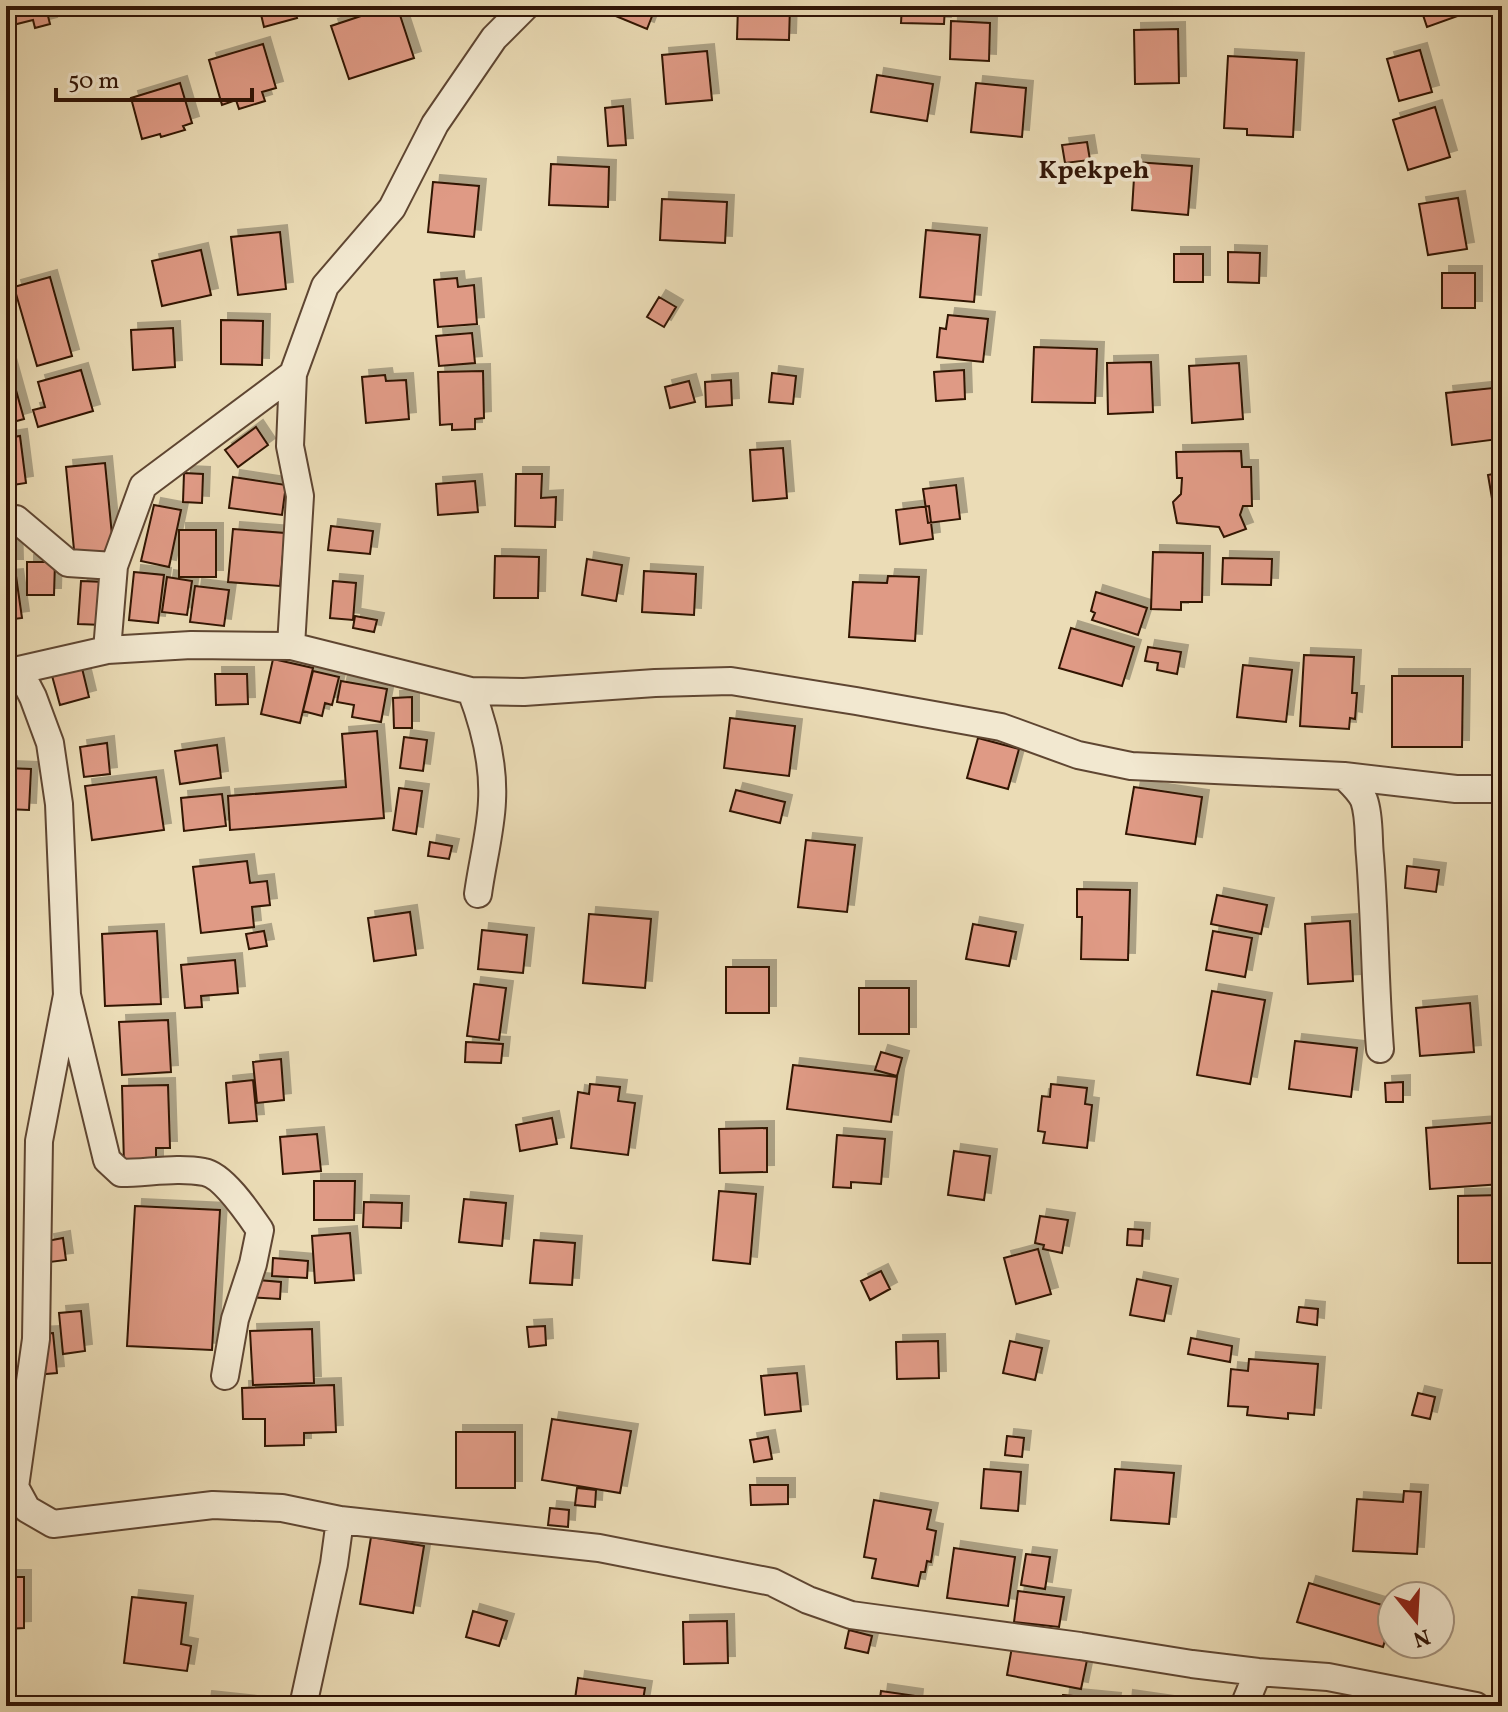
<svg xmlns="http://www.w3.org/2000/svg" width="1508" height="1712" viewBox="0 0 1508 1712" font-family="Vollkorn,serif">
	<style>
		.building { fill: #df9a85; stroke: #301406; stroke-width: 2; filter: url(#shadow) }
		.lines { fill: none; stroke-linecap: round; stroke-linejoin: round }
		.street-casing { stroke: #5f4632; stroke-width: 30 }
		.street { stroke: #f2e8d0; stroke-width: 26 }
		.labels { text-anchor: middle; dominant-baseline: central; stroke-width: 7; stroke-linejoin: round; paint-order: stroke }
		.neighbourhood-label { font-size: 26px; font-weight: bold; fill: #301406; stroke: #f2e8d0 }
	</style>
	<defs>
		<filter id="shadow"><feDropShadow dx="7" dy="-7" stdDeviation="0" flood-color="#0004"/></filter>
	</defs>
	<rect width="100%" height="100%" fill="#ebdcb6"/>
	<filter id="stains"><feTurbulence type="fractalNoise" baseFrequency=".0025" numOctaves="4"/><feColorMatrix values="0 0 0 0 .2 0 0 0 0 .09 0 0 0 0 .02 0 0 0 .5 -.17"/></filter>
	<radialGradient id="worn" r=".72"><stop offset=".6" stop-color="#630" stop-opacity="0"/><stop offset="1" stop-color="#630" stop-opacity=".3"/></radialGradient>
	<path class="building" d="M8 6H73L74 8 48 16 50 24 35 28 33 20 13 25Z
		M259 6H293L297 18 264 27Z
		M391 6H397L414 58 349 79 331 26Z
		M594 6H656L647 29 594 7Z
		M738 6H790L789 40 737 39Z
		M902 6H945L944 24 901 23Z
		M1420 6H1479L1480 8 1427 27Z
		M951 21 990 23 989 61 950 59Z
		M1178 29 1179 83 1135 84 1134 30Z
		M263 44 276 88 262 92 265 101 239 109 236 100 222 105 209 60Z
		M1420 50 1432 92 1399 101 1387 59Z
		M707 51 712 100 666 104 662 55Z
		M1228 56 1297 60 1293 137 1247 135V129L1224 128Z
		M877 75 933 84 927 121 871 112Z
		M180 83 192 123 183 126 185 130 161 137 160 134 142 139 131 98Z
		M976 83 1026 88 1022 137 971 132Z
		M623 106 626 145 608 146 605 108Z
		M1435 107 1450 157 1408 170 1393 120Z
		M1087 142 1090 160 1065 163 1062 145Z
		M1135 162 1192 166 1188 215 1132 210Z
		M551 164 609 167 608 207 549 205Z
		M433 182 479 186 474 237 428 232Z
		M1458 198 1467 249 1428 255 1419 204Z
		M662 199 727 202 725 243 660 240Z
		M926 230 980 235 974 302 920 297Z
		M280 232 286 289 238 295 231 237Z
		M201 250 211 295 162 306 152 261Z
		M1228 252 1260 253 1259 283 1228 282Z
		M1174 254H1203V282H1174Z
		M1442 273H1475V308H1442Z
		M50 277 72 356 37 366 14 287Z
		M457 278 458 287 474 285 477 324 438 327 434 280Z
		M659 297 676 307 664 327 647 317Z
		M948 315 988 319 983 362 937 357 940 328 946 329Z
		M221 320 263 321 262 365 221 364Z
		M173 328 175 367 133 370 131 330Z
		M472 333 475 363 439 366 436 336Z
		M1034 347 1097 349 1095 403 1032 402Z
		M6 354 24 419 6 424Z
		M1151 362 1153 412 1108 414 1107 363Z
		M1239 363 1243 419 1192 423 1189 366Z
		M81 370 93 411 38 427 33 410 45 407 38 382Z
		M964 370 965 399 936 401 934 372Z
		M483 371 484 418 475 419V429L452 430V424L440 425 438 372Z
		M772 373 796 376 793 404 769 402Z
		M385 375 386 381 406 380 409 419 366 423 362 377Z
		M731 380 732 405 706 407 705 382Z
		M689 381 695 402 670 408 665 387Z
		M1493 388 1499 439 1452 445 1446 393Z
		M256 427 268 445 238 467 225 450Z
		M20 436 26 483 6 486V438Z
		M783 448 787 498 753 501 750 450Z
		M1241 451 1242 467H1251L1252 506H1243L1240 515 1246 529 1224 537 1219 527 1177 523 1173 502 1181 494 1182 478H1177L1176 452Z
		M105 463 114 556 75 560 66 467Z
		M1502 472V515L1495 516 1488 475Z
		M184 473 203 474 202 503 183 502Z
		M516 474H542L541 498 556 497 555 527 515 526Z
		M233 477 286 485 282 515 229 508Z
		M475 481 478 512 438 515 436 484Z
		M956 485 960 519 928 523 923 489Z
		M154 505 181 510 169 567 141 561Z
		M929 506 933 539 900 544 896 510Z
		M331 526 373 531 370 554 328 550Z
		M15 527 16 566H6V528Z
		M233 529 285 533 280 586 228 582Z
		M179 530H216V577H179Z
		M1153 552 1203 553 1202 602H1181V610L1151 609Z
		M495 556 539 557 538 598H494Z
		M1223 558 1272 559 1271 585 1222 584Z
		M587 559 622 565 616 601 582 595Z
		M27 562H55L54 595H27Z
		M644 571 696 574 694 615 642 612Z
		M134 572 164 575 158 623 129 620Z
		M16 576 22 618 6 620V577Z
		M888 576 919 577 915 641 849 637 853 582 887 583Z
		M167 577 192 581 187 615 162 612Z
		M81 581 105 582 103 625 78 624Z
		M333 581 356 583 353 620 330 618Z
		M195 586 229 590 224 626 190 622Z
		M1498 591 1502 592V628H1496Z
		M1096 592 1147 608 1138 635 1092 620 1095 613 1091 611Z
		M355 616 377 620 374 632 353 628Z
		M1071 628 1134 647 1122 686 1059 668Z
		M1148 647 1181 652 1177 674 1157 670 1158 663 1145 661Z
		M1304 655 1354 657 1352 693H1357L1355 719 1350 718 1349 729 1300 726Z
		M273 659 313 668 300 723 261 714Z
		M81 664 89 697 60 705 51 672Z
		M1243 665 1292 670 1286 722 1237 717Z
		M313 671 339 677 332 705 325 703 322 716 303 711Z
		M215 674H247L248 704 216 705Z
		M1392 676H1463L1462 747H1392Z
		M341 681 387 689 381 722 352 717 354 705 337 702Z
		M412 697V728H394L393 698Z
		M730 718 795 726 789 776 724 768Z
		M377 731 384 818 230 830 228 796 346 787 342 734Z
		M404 737 427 740 423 771 400 768Z
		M978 738 1019 749 1008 789 967 778Z
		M107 743 110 774 84 777 80 747Z
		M217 745 221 778 180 784 175 751Z
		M6 768 31 769 29 810 6 809Z
		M156 777 164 830 92 840 85 786Z
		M1134 787 1202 797 1195 844 1126 834Z
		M399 788 422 791 416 834 393 830Z
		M736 790 785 802 780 823 730 811Z
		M222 794 226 826 184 831 181 798Z
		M806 840 855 845 847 912 798 907Z
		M430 842 452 846 449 859 428 856Z
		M247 861 250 883 267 881 270 905 252 907 254 927 201 933 193 867Z
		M1407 866 1439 870 1436 892 1405 888Z
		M1077 889 1130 890 1128 960 1081 959 1082 917H1077Z
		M1217 895 1267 905 1261 934 1211 924Z
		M410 912 416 955 374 961 368 918Z
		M589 914 651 919 645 988 583 983Z
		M1350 921 1353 981 1308 984 1305 924Z
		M973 924 1016 932 1009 966 966 959Z
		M482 930 527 935 523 973 478 969Z
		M157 931 161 1004 105 1006 102 934Z
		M264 931 267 946 249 949 246 934Z
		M1213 931 1252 938 1245 977 1206 970Z
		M235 960 238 993 201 996 202 1007 185 1008 181 965Z
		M726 967H769V1013H726Z
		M474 984 506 988 499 1040 467 1036Z
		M859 988H909V1034H859Z
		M1212 991 1265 1000 1250 1084 1197 1075Z
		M1470 1003 1474 1052 1420 1056 1416 1008Z
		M168 1020 171 1072 122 1075 119 1022Z
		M1295 1041 1357 1048 1351 1097 1289 1089Z
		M466 1042 503 1044 501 1063 465 1062Z
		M881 1052 902 1058 897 1076 875 1070Z
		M281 1059 284 1100 257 1103 253 1062Z
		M793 1065 897 1077 891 1122 787 1109Z
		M253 1080 257 1121 229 1123 226 1083Z
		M1403 1082V1102H1386L1385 1083Z
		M590 1084 620 1087 618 1101 635 1103 628 1155 571 1148 578 1092 589 1094Z
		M1051 1084 1087 1088 1085 1104 1092 1105 1087 1148 1043 1143 1045 1132 1038 1131 1042 1096 1050 1097Z
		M168 1085 170 1148H156V1165H124L122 1086Z
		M552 1118 557 1144 520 1151 516 1125Z
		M1502 1122V1184L1430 1189 1426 1128Z
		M767 1128V1172L720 1173 719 1129Z
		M317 1134 321 1171 283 1174 280 1137Z
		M837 1135 885 1139 881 1184 851 1182V1188L833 1187Z
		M954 1151 990 1156 984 1200 948 1195Z
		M314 1181H355L354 1220H314Z
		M719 1191 756 1194 750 1264 713 1260Z
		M1502 1195V1263H1458V1196Z
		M464 1199 506 1203 502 1246 459 1242Z
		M364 1202 402 1203 401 1228 363 1227Z
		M135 1206 220 1210 212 1350 127 1346Z
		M1040 1216 1068 1220 1062 1253 1043 1249 1044 1245 1035 1243Z
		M1128 1229 1143 1230 1142 1246 1127 1245Z
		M350 1233 354 1280 315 1283 312 1236Z
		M63 1238 66 1260 50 1262 47 1241Z
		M534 1240 575 1243 572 1285 530 1283Z
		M1038 1249 1051 1294 1016 1304 1004 1258Z
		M273 1258 308 1261 307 1278 272 1276Z
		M881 1271 890 1289 870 1300 861 1281Z
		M245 1279 281 1282 280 1299 244 1297Z
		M1137 1279 1171 1286 1164 1321 1130 1315Z
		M1299 1307 1318 1309 1317 1325 1297 1322Z
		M81 1311 85 1351 63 1354 59 1313Z
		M545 1326 546 1345 529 1347 527 1327Z
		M312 1329 314 1383 253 1385 250 1331Z
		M53 1333 57 1373 35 1375 32 1334Z
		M1191 1338 1232 1346 1230 1362 1188 1354Z
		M938 1341 939 1378 897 1379 896 1342Z
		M1010 1341 1042 1348 1035 1380 1003 1373Z
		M1249 1359 1318 1364 1314 1415 1288 1413V1419L1247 1415 1248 1407 1228 1406 1231 1369 1248 1371Z
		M797 1373 801 1411 765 1415 761 1376Z
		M334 1385 336 1432 304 1433V1445L265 1446V1419H243L242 1388Z
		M1418 1393 1435 1397 1430 1419 1412 1415Z
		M552 1419 631 1431 620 1493 542 1480Z
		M456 1432H515V1488H456Z
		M1007 1436 1024 1438 1022 1457 1005 1455Z
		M768 1437 772 1459 754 1462 750 1440Z
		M984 1469 1021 1472 1018 1511 981 1508Z
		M1115 1469 1174 1473 1169 1524 1111 1520Z
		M750 1485H788V1504L751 1505Z
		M577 1488 596 1490 595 1507 575 1505Z
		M1404 1491 1421 1492 1417 1554 1353 1551 1357 1499 1403 1502Z
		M874 1500 931 1510 927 1529 936 1531 931 1562 927 1561 925 1572H921L918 1586 872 1578 876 1559 864 1557Z
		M550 1508 569 1510 568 1527 548 1525Z
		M371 1537 424 1546 413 1613 360 1604Z
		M954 1548 1015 1557 1008 1606 947 1598Z
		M1026 1554 1050 1557 1045 1589 1021 1585Z
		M6 1577H24V1628L6 1629Z
		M1309 1583 1392 1608V1618L1383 1647 1297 1622Z
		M1018 1591 1064 1597 1059 1627 1014 1622Z
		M132 1597 186 1603 181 1644 191 1646 187 1671 124 1663Z
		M473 1611 507 1621 499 1646 466 1637Z
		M727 1621 728 1663 684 1664 683 1622Z
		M849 1630 872 1636 868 1653 845 1648Z
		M1012 1647 1087 1660 1081 1689 1007 1675Z
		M578 1678 645 1688 642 1706H574Z
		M881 1691 916 1696 915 1706H879Z
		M1063 1695 1114 1700 1113 1706H1062Z
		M1126 1697 1188 1706H1125Z
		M205 1698 269 1705V1706H204Z"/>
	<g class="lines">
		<g class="street-casing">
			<path id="street" d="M6 520 16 519 68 563 114 566
				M291 646 300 496 290 446 293 374 325 286 392 208 435 124 494 38 526 6
				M107 650 114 566 143 486 293 374
				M19 670 33 697 50 743 59 804 67 995 107 1160 121 1173C148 1173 177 1167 204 1172 223 1175 249 1214 260 1230L253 1264 235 1319 225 1376
				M6 681 19 670 107 650 191 645 291 646 471 691 524 692 655 683 731 681 856 701 1001 727 1078 755 1131 766 1344 776 1456 789H1502
				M471 691C484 725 494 764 492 801 491 830 482 864 478 894
				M1344 776C1351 783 1360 791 1364 800 1370 817 1368 838 1370 856 1375 920 1375 985 1380 1049
				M67 995 39 1141 36 1339 15 1487 27 1509 53 1524 213 1505 282 1508 340 1520 334 1564 303 1706
				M340 1520 599 1548 772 1582 808 1600 851 1615 1080 1646 1192 1664 1258 1672 1328 1677 1476 1706
				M1244 1706 1258 1672"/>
		</g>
		<use href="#street" class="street"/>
	</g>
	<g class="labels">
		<g class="neighbourhood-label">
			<text x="1094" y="171">Kpekpeh</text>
		</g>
	</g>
	<rect width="1508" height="1712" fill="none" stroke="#ebdcb6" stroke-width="32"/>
	<rect x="8" y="8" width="1492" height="1696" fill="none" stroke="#301406" stroke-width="4"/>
	<rect x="16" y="16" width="1476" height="1680" fill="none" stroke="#301406" stroke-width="2"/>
	<g transform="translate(1416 1620) rotate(162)"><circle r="38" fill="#f2e8d0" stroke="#a4937f" stroke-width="2"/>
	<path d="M0-6L14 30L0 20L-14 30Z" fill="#8f2418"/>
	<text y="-12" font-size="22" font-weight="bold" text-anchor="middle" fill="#301406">N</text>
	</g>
	<path d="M56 88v12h196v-12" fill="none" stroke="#301406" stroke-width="4"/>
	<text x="68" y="88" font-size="24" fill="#301406" stroke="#f2e8d0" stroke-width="6" paint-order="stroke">50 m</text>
	<rect width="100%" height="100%" filter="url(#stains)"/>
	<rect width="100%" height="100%" fill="url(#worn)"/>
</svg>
